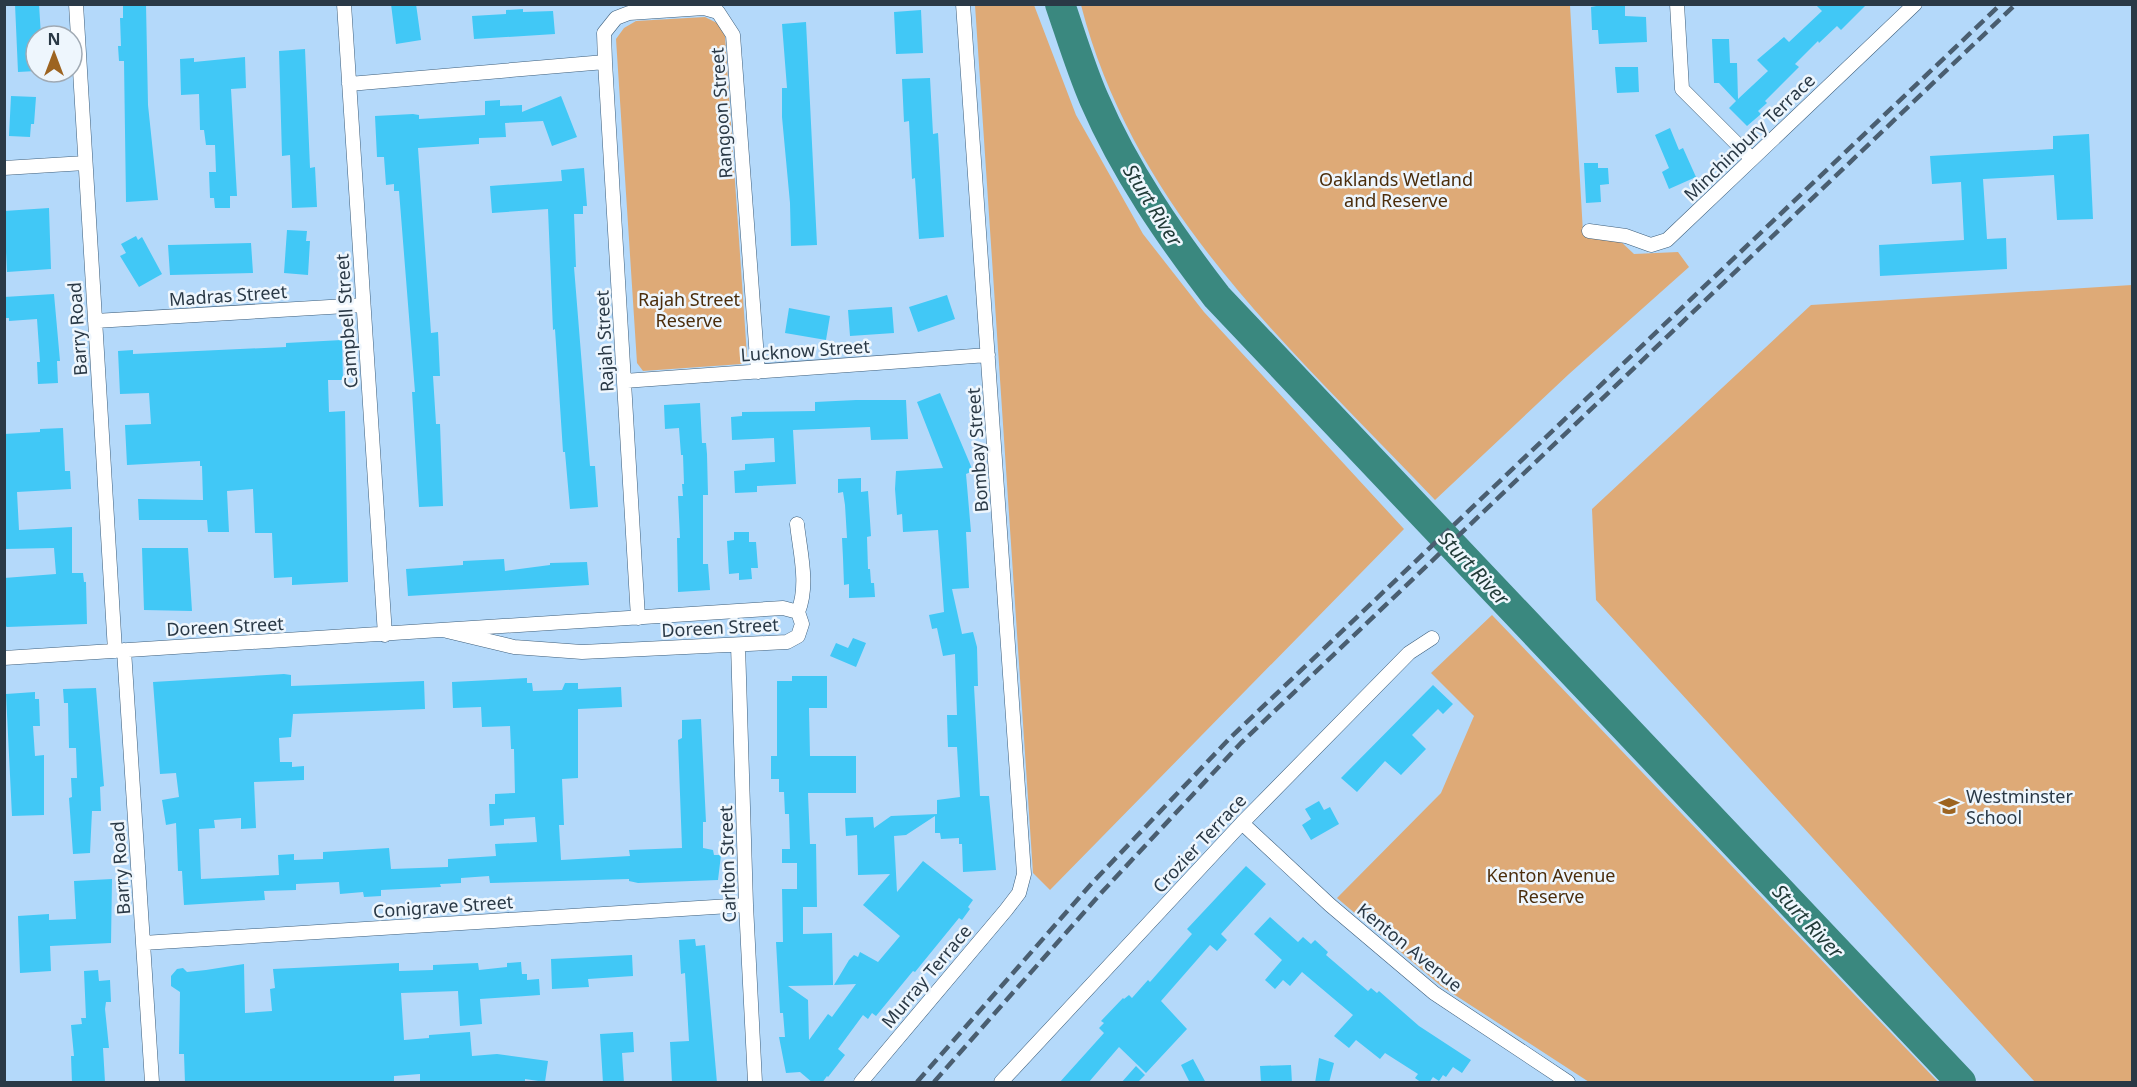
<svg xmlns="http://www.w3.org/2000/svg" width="2137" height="1087" viewBox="0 0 2137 1087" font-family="'Noto Sans',sans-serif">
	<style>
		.green { fill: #deaa77 }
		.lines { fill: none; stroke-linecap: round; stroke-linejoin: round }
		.river { stroke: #3a887f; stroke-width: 30 }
		.building { fill: #41c8f6 }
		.street-casing { stroke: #3d5e7b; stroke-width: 15 }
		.street { stroke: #fff; stroke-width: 14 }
		.rail { stroke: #4a5e70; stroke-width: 4.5; stroke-dasharray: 12 6; stroke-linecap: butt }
		.labels { text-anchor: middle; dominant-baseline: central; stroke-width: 5; stroke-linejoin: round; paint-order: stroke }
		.street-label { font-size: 18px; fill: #2a3946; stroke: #eef6fd }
		.park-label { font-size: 18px; fill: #4b2d0b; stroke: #eef6fd }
		.poi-label { font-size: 18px; fill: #2a3946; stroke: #eef6fd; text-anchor: start }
		.water-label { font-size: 20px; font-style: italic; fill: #213a37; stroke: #eef6fd }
	</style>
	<rect width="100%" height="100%" fill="#b4d9fa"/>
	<path class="green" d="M975 5H1034L1076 115 1143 234 1204 312 1404 529 1050 890 1033 873Z
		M1081 5H1570L1583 233 1617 238 1634 254 1678 252 1689 267 1569 374 1435 500C1292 349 1135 214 1081 5Z
		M705 17 719 24 725 36 747 356 742 364 643 371 637 363 616 39 624 28 636 21Z
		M2132 285V1082H2035L1596 600 1592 509 1811 305Z
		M1492 615 1938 1082H1939H1589L1441 986 1337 898 1441 793 1474 716 1431 673Z"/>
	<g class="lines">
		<path class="river" d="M1060 4C1071 36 1081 69 1094 99 1125 171 1170 236 1217 297L1961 1082"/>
	</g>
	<path class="building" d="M15 4H39L41 36H36V71L18 72Z
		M123 4H146L148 105 158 200 126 202 124 61H119L118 46H121L120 18H123Z
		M391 4H416L421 40 396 44Z
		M1607 4H1625V16L1646 17 1647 42 1599 44 1598 30H1592L1591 7Z
		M1815 4H1867L1841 30 1837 26 1819 43 1818 41 1795 64 1799 67 1765 101 1767 103 1758 111 1761 114 1747 126 1729 108 1736 101 1719 83H1714L1712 39H1729L1730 63H1737L1738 99 1768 71 1757 60 1784 37 1789 42 1822 11Z
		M523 9V12L553 11 555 34 474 39 472 16 506 14V10Z
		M921 10 923 53 896 54 894 12Z
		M806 22 817 245 791 246 790 203 782 117V88H787L782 24Z
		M305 49 310 168 315 167 317 207 292 208 290 155 282 156 279 51Z
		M245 57 246 88 231 89 237 196H230V208H215L214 198H210L209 172H216L215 145H206L204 130H200L199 94 181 95 180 59 194 58V62Z
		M1615 67H1638L1639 92 1617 93Z
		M930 78 933 134 938 133 944 237 919 239 915 178 912 179 909 121 904 122 902 79Z
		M11 96 36 97 34 124H31L30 137 9 136Z
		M561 96 577 137 552 146 543 121 505 123 506 137 479 138V144L418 148 431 333 438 332 440 376H433L436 424H440L443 506 419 507 412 392H415L399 191H394V184L386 185 384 157H377L375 116 413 114 419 115V119L485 115V101L500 100V106L522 105V112Z
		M1670 128 1679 150 1683 148 1696 177 1669 189 1662 172 1669 168 1655 135Z
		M2089 134 2093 219 2057 220 2054 175 1983 179 1987 239 2006 238 2007 269 1880 276 1879 245 1964 240 1961 182 1932 184 1930 156 2053 149V136Z
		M1584 163H1598V168H1608L1609 184 1600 185 1601 202 1586 203Z
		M584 168 587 206H583V214H574L576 267H574L590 466H595L598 507 570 509 565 452H563L555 329 553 330 548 209 492 213 490 186 562 181 561 170Z
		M49 208 51 269 7 272 4 211Z
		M287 230 307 231 306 241H310L308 275 284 273Z
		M136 236 138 240 142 237 162 274 139 287 120 256 126 253 121 244Z
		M251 243 253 273 170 275 168 245Z
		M54 294 60 361H57L58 383 38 384 37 362H40L37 319 9 321V318H4V297Z
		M947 295 955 319 918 332 909 307Z
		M892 307 894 333 850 336 848 310Z
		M789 308 830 316 826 340 785 333Z
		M342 340 343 380H328L329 412 345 411 348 582 292 585V577L274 578 272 533H255L253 489 227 491 229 532H208L207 520H139L138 499 203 500 202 466H200V461L127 465 125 425 151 424 149 393 120 394 118 351 133 350V354L286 347V343Z
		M940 393 973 471 966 474 971 532H966L969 588 952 589 962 634 973 632 977 647 978 686H974L980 796H989L996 870 963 872 962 844H959V838L941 839 940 833H935V816L906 835 894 836 897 892 923 861 973 900 968 907 970 909 962 920 959 918 915 972 913 971 876 1016 872 1013 868 1019 863 1015 838 1049 845 1055 828 1077 827 1076 822 1083H813L800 1072 786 1073 779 1037H785L783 1013H780L776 942H783L782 889H797V863H782V849H790L789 814H785L784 792H779V779H771V756H777V681H792V676H827V708H809L810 756H856V793H808L810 844H816L817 907H803V934L832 933 833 985 788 986 808 1000 809 1040 828 1014 832 1017 856 984 834 985 849 960 854 955 858 957 860 952 878 962 900 936 863 905 890 874 858 875 857 835 846 836 845 818 873 817 874 828 891 816 937 814V800L960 797 957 747H948L947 715H957L955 654 943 656 937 628 932 629 929 615 944 612 938 530 903 532 902 514 897 515 895 489 896 471 943 468 917 402Z
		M856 400H906L908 439 871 440 870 427 793 430 796 484 757 486V492L735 493 734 471 745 470V464L775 462 774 438 732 440 731 417 742 416V412L815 411V402Z
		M700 403 702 443H706L707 454 708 495H703V564H708L710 590 678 592 677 538H680L678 496H683L682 484H684L683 455H681L679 428 665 429 664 405Z
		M63 428 65 471H70L71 489 17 492 19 530 72 527V573H83L84 582H86L87 624 7 627 4 625V578L56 574 54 548 4 549V434L40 432V429Z
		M861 478V492L868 491 871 536 867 537 868 569H870L871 583H874L875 597 849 598V584L844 585 843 558 842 538H847L845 505 843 492 838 493V479Z
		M734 532H749V542H756L758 568H751L752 579 739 580V573L729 574 727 541 734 540Z
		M142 548H188L192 611 144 610Z
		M504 559 505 571 550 565V563L587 562 589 585 408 596 406 569 463 565V561Z
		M853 638 866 643 856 667 830 656 836 643 848 648Z
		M284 674 291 675V686L424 681 425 709 293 714 291 737 279 738 280 762H292V767L304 766V780L254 782 256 828 241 829V818L214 820 215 828 199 829 201 879 279 875 278 855 294 854V860L323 859V852L389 848 391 869 448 867V859L496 856 495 844 537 842 535 817 504 819V825L490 826 489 804H495V794L515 793 514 749H511L510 726 482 727 481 707 453 708 452 682 527 678V683H532L533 691 562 690 565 683H578V689L621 687 622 707 578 709V778L562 779 564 825H559L561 860 630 856 629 850 682 848 678 740 682 738V720L701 719 706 822H703V848L713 850 714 855H721L718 880 638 883 629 881V879L490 883 489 876 461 878V883L440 884 441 887 381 890V896L364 897 363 892 340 894 339 882 296 884V890L264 891 265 900 184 905 182 871H178L176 823 166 825 162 800 179 797 176 773 160 774 153 682Z
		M1433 685 1453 704 1443 714 1438 709 1412 735 1426 749 1401 775 1385 761 1357 792 1341 778Z
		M96 688 104 786 100 787 101 811H92L90 853 73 854 69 798 72 797 71 778H77L76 748H69L68 703H64L63 689Z
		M35 692V699H39L40 726H33L35 756 44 755V815L12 816 6 694Z
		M1319 801 1324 810 1330 807 1339 824 1311 840 1302 825 1311 819 1305 809Z
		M1246 866 1266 884 1221 934 1227 940 1217 951 1210 945 1161 1001 1187 1029 1146 1073 1119 1047 1088 1083H1059L1104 1033 1099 1028 1104 1023 1101 1021 1123 998 1124 999 1129 995 1132 998 1148 980 1150 982 1192 934 1187 929Z
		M112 879 111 943 50 946 51 971 20 973 18 916 49 914V920L76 919 74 881Z
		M1270 917 1298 942 1303 937 1311 944 1315 940 1328 952 1326 955 1368 991 1371 988 1377 993 1379 991 1419 1026 1471 1060 1462 1073 1453 1067 1446 1077 1443 1075 1439 1081 1433 1077 1429 1083H1422L1415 1078 1418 1074 1385 1053 1380 1059 1356 1040 1349 1048 1334 1036 1353 1015 1302 972 1290 986 1283 980 1275 989 1265 980 1282 960 1254 934Z
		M695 939 696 946 705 945 717 1083H672L670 1042 689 1041 685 973 681 974 679 940Z
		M632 955 633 976 588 979 589 987 552 989 551 959Z
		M521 962 522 974H527V980L539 979 540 995 480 999 482 1024 460 1026 458 991 401 993 404 1040 429 1038V1035L470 1032 472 1056 497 1054 548 1061 545 1082 525 1079V1083H420V1074L394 1076V1083H185L184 1054H179L180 992 171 986V976L177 969 183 968 187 972 206 970 244 964 245 1013 272 1011 270 989 275 988 273 969 399 963V971L433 970V965L478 963 479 970 507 967V963Z
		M98 970 99 981 110 980 111 1002H106L105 1009 109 1048H103L105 1082 72 1083 71 1056H74L71 1025 82 1024 81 1018H86L84 971Z
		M633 1032 634 1052 622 1053 624 1083H603L600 1034Z
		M1319 1058 1334 1063 1329 1083H1315Z
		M1193 1059 1206 1083H1190L1181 1065Z
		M1291 1065 1292 1083H1261L1260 1066Z
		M1136 1066 1145 1075 1137 1083H1121Z"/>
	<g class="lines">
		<g class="street-casing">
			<path id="street" d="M76 4 115 651
				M344 4 385 635
				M1677 4 1682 89 1751 158
				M605 62 638 618
				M349 84 605 62 604 33 616 18 629 13 704 8 718 12 733 35 758 372
				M4 168 85 163
				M1589 231 1626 236 1651 245 1667 240 1915 4
				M95 321 363 305
				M624 381 988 355
				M797 524C800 552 809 585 798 612
				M738 645 746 905 755 1082
				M124 650 152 1082
				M4 658 783 608 798 612 802 624 798 636 787 642 582 652 514 647 447 631
				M1242 823 1330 905 1434 993 1568 1082
				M143 943 746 905
				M861 1082 1006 910 1019 893 1024 874 963 4
				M1001 1082 1242 823 1409 653 1432 638"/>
		</g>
		<use href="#street" class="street"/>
		<path class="rail" d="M917 1082 1093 882 1231 737 2001 4
			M934 1082 1102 892 1241 743 2016 4"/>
	</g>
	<defs>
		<g id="school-bare" transform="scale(1.62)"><path d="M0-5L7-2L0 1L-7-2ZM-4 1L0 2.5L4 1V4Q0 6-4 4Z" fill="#9d6421" stroke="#eef6fd" stroke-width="2.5" paint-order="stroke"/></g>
	</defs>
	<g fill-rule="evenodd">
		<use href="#school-bare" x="1949" y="806"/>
	</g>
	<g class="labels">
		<g class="street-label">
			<text transform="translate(721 113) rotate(-94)">Rangoon Street</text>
			<text transform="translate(1749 137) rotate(-44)">Minchinbury Terrace</text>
			<text transform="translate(228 295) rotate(-4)">Madras Street</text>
			<text transform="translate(346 321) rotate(-94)">Campbell Street</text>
			<text transform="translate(77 329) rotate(-94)">Barry Road</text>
			<text transform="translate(604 341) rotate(-93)">Rajah Street</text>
			<text transform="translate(805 350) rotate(-4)">Lucknow Street</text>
			<text transform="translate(977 450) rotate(-94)">Bombay Street</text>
			<text transform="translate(225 626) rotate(-3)">Doreen Street</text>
			<text transform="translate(720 627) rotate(-3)">Doreen Street</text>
			<text transform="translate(1199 843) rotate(-47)">Crozier Terrace</text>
			<text transform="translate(727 864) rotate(-92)">Carlton Street</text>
			<text transform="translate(120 868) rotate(-94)">Barry Road</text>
			<text transform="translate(443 906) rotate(-4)">Conigrave Street</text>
			<text transform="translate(1410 947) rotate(39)">Kenton Avenue</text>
			<text transform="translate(926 976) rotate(-50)">Murray Terrace</text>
		</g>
		<g class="park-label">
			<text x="1396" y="179">Oaklands Wetland<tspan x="1396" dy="21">and Reserve</tspan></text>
			<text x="689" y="299">Rajah Street<tspan x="689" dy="21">Reserve</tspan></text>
			<text x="1551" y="875">Kenton Avenue<tspan x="1551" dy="21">Reserve</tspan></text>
		</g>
		<g class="poi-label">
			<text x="1966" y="796">Westminster<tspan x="1966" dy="21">School</tspan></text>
		</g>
		<g class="water-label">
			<text transform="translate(1153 205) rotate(58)">Sturt River</text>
			<text transform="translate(1474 568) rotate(47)">Sturt River</text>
			<text transform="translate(1808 921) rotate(47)">Sturt River</text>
		</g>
	</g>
	<rect width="2137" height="1087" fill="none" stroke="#2a3946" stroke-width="12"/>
	<g transform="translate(54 54)"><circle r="28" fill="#eef6fd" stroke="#a0aab4" stroke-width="1.5"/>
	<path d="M0-4.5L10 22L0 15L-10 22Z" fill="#9d6421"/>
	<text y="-9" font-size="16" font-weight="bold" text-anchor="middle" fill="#2a3946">N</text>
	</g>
</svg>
